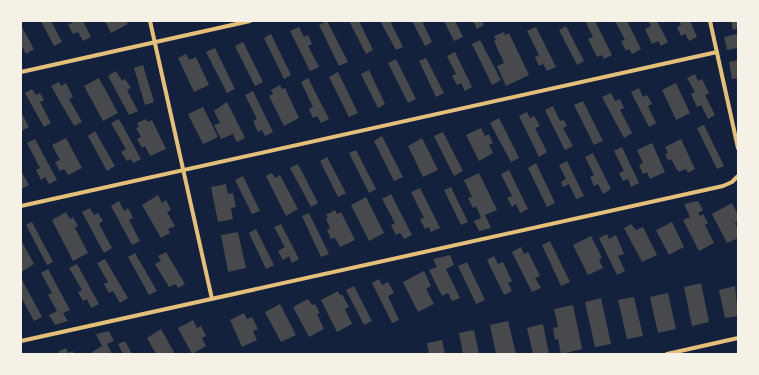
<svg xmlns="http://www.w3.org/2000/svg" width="759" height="375" viewBox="0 0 759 375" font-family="Bitter,serif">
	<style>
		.building { fill: #48494c }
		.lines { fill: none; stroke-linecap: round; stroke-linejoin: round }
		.minor { stroke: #e5c07b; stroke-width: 4 }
	</style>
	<rect width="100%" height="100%" fill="#14213d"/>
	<path class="building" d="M41 21H51L62 42 54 46Z
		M71 21H83L91 37 83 41 78 32 73 34 68 25 72 23Z
		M105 21H126L128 24 111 33Z
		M327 21 348 62 339 66 319 25Z
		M349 21H359L373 50 366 54Z
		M380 21H390L403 47 396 50Z
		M412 21H422L432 42 425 46Z
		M444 21H455L463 37 454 41Z
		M473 21H482L484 25 477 29Z
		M590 21H595L612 55 604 59 602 55 597 57 588 39 593 37 586 23Z
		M615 21H627L641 49 632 54 629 49 626 51 621 41 625 40Z
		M648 21H657L668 42 661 46 658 41 652 44 645 29 651 26Z
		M679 21H690L697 37 689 41 685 34 681 36 677 27 681 25Z
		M731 21H738V28L733 30Z
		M21 25 34 49 26 54 21 45Z
		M566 26 584 61 577 65 559 30Z
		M299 27 304 37 308 35 312 44 308 46 319 67 310 71 290 31Z
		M536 27 556 67 547 71 543 64 539 66 535 57 539 55 527 31Z
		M504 32 505 35 509 33 529 75 506 86 497 66 504 63 494 41 496 40 494 36Z
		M271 34 291 75 284 79 264 38Z
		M737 34 738 52 737 48 727 50 724 37Z
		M480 40 501 80 492 85 472 44Z
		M243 42 263 82 255 86 235 46Z
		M215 48 235 89 227 93 206 52Z
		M455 52 472 87 465 91 461 83 457 85 452 76 456 74 447 56Z
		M186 54 189 60 196 57 209 85 194 92 178 58Z
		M426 58 444 93 436 97 419 61Z
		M396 59 416 99 408 103 388 63Z
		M738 60V78L732 79 729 62Z
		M143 65 154 102 145 105 134 68Z
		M369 70 385 104 378 108 361 74Z
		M116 71 122 81 125 79 131 88 127 90 138 111 129 115 108 76Z
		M338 72 358 113 349 117 329 77Z
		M695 74 698 81 702 79 709 93 705 95 715 115 708 119 701 105 697 107 691 94 695 92 687 78Z
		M99 78 118 113 103 121 84 86Z
		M308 78 329 119 321 123 317 116 313 118 309 109 313 107 301 82Z
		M59 82 61 86 66 83 73 97 69 99 82 122 74 126 51 86Z
		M676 83 690 113 676 120 662 90Z
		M280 85 282 89 285 88 299 118 284 126 269 96 273 94 271 90Z
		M639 88 643 97 647 95 652 104 648 106 656 123 649 127 631 92Z
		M32 89 36 95 40 93 44 100 40 102 51 123 44 127 25 93Z
		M253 91 273 132 265 136 262 130 258 132 253 121 257 119 245 95Z
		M611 93 615 101 620 99 624 108 620 110 632 133 624 138 602 97Z
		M583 101 603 141 594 145 574 105Z
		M227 102 245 138 237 142 233 134 221 139 214 125 220 123 214 111Z
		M553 106 560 121 564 120 567 126 563 128 573 146 565 150 545 110Z
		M203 107 218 137 203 144 188 114Z
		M21 112 29 127 21 131Z
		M527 112 530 118 534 116 540 126 535 128 547 152 539 157 519 116Z
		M499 118 519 158 511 162 490 123Z
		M119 119 141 159 133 163 131 159 127 161 121 152 126 149 111 123Z
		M146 119 148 122 152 120 166 149 150 156 145 146 142 148 137 139 141 137 136 128 139 127 137 123Z
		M704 125 724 166 717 169 697 128Z
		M481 128 485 136 489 134 493 143 489 145 493 153 479 161 466 135Z
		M95 131 115 166 107 171 88 136Z
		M443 132 463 171 454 176 434 136Z
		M382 136 403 177 394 181 374 141Z
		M66 138 82 168 68 175 64 169 60 171 55 162 60 160 52 145Z
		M422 138 438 170 423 177 408 146Z
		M35 139 57 180 49 184 45 177 41 180 36 170 40 168 27 143Z
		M681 139 695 169 688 173 686 169 679 172 678 170H677L671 159 668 161 665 154 668 153 665 147Z
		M652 143 665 172 650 179 647 172 643 174 639 165 643 163 637 150Z
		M622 147 639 183 631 187 628 179 623 181 619 173 624 171 614 151Z
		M356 150 376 189 369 193 349 153Z
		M593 153 611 189 603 194 598 184 594 186 590 177 594 175 585 157Z
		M327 157 346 193 338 197 320 161Z
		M567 161 584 196 576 199 569 184 563 187 561 182 566 179 559 165Z
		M536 163 555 203 547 207 528 168Z
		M298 164 318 203 311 207 290 168Z
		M509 170 528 209 520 213 516 204 512 207 507 198 512 196 501 174Z
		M21 171 29 185 21 189Z
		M272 173 275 178 280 175 298 209 286 216 266 176Z
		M479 173 497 210 485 215 491 228 479 231 474 221 481 218 476 206 473 208 468 198 472 197 464 180Z
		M243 176 260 211 252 214 235 180Z
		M226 184 228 194 233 193 236 207 231 208 233 219 218 222 211 187Z
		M451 187 468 222 461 225 444 190Z
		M420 188 440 228 431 232 429 227 425 229 420 219 424 218 411 192Z
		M391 194 412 235 404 239 400 233 396 235 391 225 395 223 382 199Z
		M158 195 162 203 166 200 171 210 167 212 175 226 168 229 170 233 161 238 142 205Z
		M366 197 384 233 369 241 351 205Z
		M119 201 124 211 128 208 133 218 129 220 140 241 132 245 111 206Z
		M698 201 703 210 698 213 700 216 703 214 708 223 705 225 714 243 699 251 683 220 690 217 684 204Z
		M732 203 738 215V221L735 223 738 229V238L727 243 712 214Z
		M90 208 94 215 98 213 103 221 99 224 112 248 104 253 82 212Z
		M335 210 337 214 341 212 355 240 340 247 335 238 331 239 327 230 330 228 326 219 328 218 326 215Z
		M66 212 70 219 73 217 78 226 75 228 88 253 73 261 52 220Z
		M309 213 329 254 321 257 302 216Z
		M32 222 53 262 47 265 26 225Z
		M672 222 684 247 669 255 656 230Z
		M281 224 299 259 292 263 289 256 283 260 278 251 285 247 274 227Z
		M631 224 636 230 643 227 657 255 642 262 624 228Z
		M256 229 274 265 266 269 249 233Z
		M238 232 246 268 228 272 221 235Z
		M607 234 609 239 616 235 624 254 618 256 625 271 617 275 599 238Z
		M591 236 602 258 599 260 603 268 588 275 573 245Z
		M21 240 34 264 21 272Z
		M550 241 570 282 561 286 542 245Z
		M521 247 524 254 528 252 540 276 535 278 541 288 532 292 512 252Z
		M166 252 185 284 178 288 176 284 169 287 155 264 161 261 158 256Z
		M135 253 157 291 149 295 128 257Z
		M450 255 454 265 446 269 460 298 452 301 448 293 442 296 429 270 437 267 433 259Z
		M494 256 498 264 503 262 512 281 508 283 512 291 504 295 487 260Z
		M105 259 128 298 120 303 113 291 109 293 104 284 108 282 97 263Z
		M467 262 485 300 476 304 458 266Z
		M77 264 99 304 91 308 87 299 83 301 78 292 82 290 69 268Z
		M48 269 70 310 63 313 68 321 55 325 49 315 57 311 48 295 52 293 41 273Z
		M424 271 431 286 426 289 434 304 418 312 403 282Z
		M21 278 42 317 34 321 21 297Z
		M379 279 382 285 388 282 394 293 388 296 399 320 392 323 372 283Z
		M701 283 709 322 692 326 684 287Z
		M354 286 372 321 364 325 346 290Z
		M735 286 738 316 725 318 719 290Z
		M338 291 340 295 342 294 349 307 345 309 352 324 337 332 321 300Z
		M668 293 676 329 658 333 650 297Z
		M634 297 643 336 627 339 618 300Z
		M601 298 611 344 595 347 585 302Z
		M308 299 312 305 315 304 320 313 317 314 324 329 309 337 293 307Z
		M280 304 296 335 281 342 265 312Z
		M573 305 582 349 561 354 558 339 555 340 553 328 558 327 554 309Z
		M244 313 247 319 252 317 258 329 253 331 257 340 242 347 230 320Z
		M193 320 197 328 201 326 206 336 202 338 206 346 192 354 178 328Z
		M508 321 516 354H496L490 325Z
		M543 324 549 354H533L527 328Z
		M161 329 175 354H156L147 338Z
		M474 330 479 354H463L459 333Z
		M109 331 114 341 107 344 112 354H93L92 352 102 346 96 334Z
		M442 340 445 354H429L427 343Z
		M125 341 132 354H123L118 344Z
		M66 348 68 353 73 351 74 354H59L58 352Z"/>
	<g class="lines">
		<path class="minor" d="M150 21 212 299
			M710 21 738 148
			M21 72 250 21
			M21 206 717 52
			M21 341 723 186 732 182 738 176
			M667 354 738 338"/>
	</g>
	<rect width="759" height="375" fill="none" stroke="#f6f1e7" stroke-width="44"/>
</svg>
